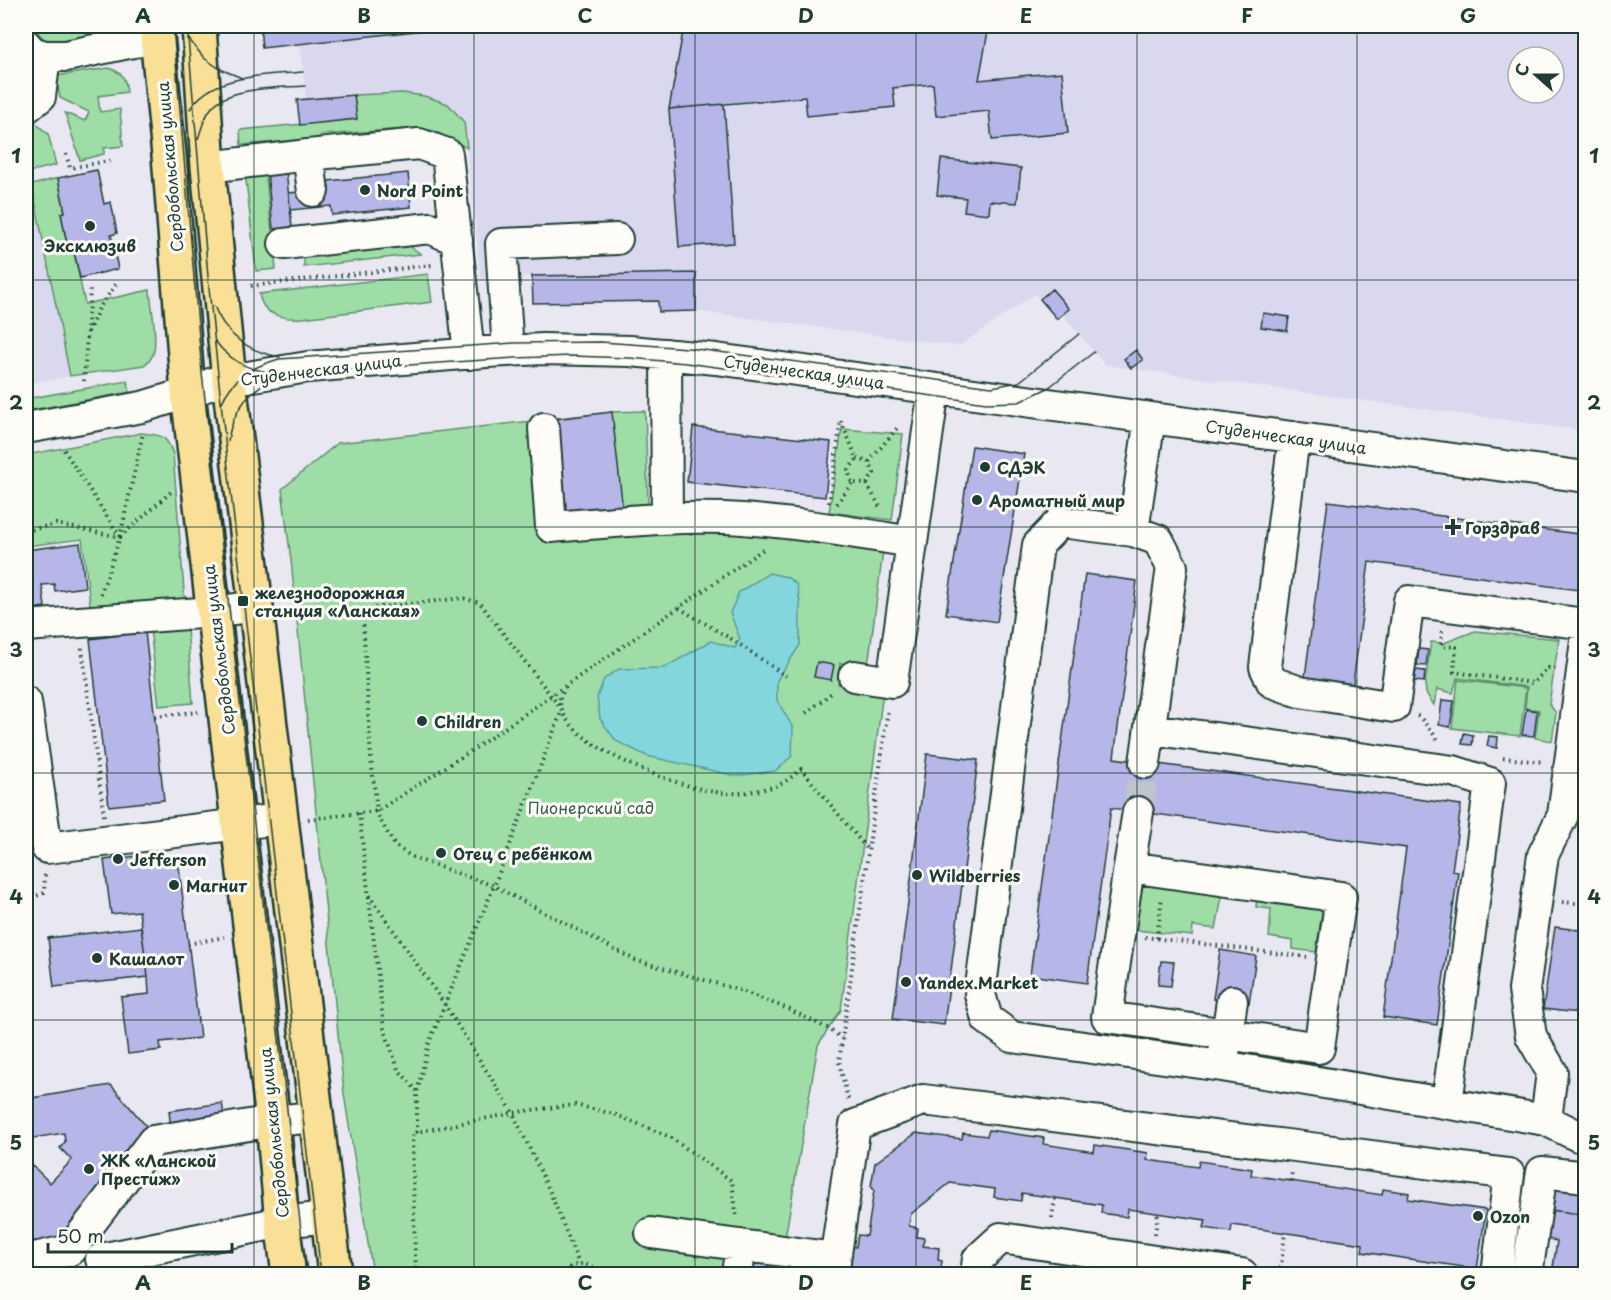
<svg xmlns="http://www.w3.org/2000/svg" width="1611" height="1300" viewBox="0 0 1611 1300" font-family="'Playpen Sans',sans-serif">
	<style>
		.built { fill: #d9d8ef; fill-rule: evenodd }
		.green { fill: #9edea6; stroke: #5e8e6d; stroke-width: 1.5 }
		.water { fill: #84d6dd; stroke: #5c9999; stroke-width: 1.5 }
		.building { fill: #b7b6e8; stroke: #1f3d34; stroke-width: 1.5 }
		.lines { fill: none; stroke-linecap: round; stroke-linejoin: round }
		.minor-tunnel { stroke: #c0c5cc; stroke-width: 30; stroke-dasharray: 30 15; stroke-linecap: butt }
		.minor-casing { stroke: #1f3d34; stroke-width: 34 }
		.major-casing { stroke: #1f3d34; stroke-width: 38 }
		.path { stroke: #1f3d34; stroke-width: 4; stroke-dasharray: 1.5 4.5; stroke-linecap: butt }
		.minor { stroke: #fdfcf7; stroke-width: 30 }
		.major { stroke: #f9e096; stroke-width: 33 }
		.tram { stroke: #1f3d34; stroke-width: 1.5 }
		.grid { fill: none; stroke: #1f3d34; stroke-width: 1.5; stroke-opacity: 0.55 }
		.poi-dot { fill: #1f3d34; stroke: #fdfcf7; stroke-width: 2 }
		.labels { text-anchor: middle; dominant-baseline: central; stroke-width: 6; stroke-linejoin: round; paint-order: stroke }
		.street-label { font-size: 16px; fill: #1f3d34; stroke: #fdfcf7 }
		.poi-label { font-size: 16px; font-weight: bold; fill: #1f3d34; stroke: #fdfcf7; text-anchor: start }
		.park-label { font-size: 16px; fill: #385d4b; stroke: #fdfcf7 }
		.neatline { fill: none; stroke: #1f3d34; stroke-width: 2 }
		.grid-label { font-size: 20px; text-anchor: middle; font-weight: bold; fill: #1f3d34 }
	</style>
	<rect width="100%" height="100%" fill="#e8e7f2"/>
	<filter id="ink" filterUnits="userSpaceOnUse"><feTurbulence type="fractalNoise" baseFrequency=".0167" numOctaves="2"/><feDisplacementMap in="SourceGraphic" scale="12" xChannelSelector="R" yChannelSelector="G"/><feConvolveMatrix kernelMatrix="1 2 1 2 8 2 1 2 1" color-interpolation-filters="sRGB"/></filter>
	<g filter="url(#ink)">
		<path class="built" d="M260 26H1585V431L1105 365 1063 315 1057 319 1035 294 959 346 696 311 659 312 658 301 533 303 532 276 481 280 464 122 357 119 300 125 297 100 306 99 300 44 262 48ZM1518 57H1554V93H1518Z
			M26 156 70 376 26 384Z"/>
		<path class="green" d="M35 26H120L121 30 68 45 48 44 34 28Z
			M109 68C123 73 125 77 127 92L98 96 100 112 120 109 123 146 104 148V154L80 160 65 113 85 121 89 112 60 98 56 76Z
			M403 93 424 96 448 104 464 122 467 148 434 131 419 128 321 135 315 145 302 146 288 141 241 145 240 130 356 119 354 95Z
			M33 121 48 134 56 165 29 172 26 156V126Z
			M265 169 276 269 256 271 245 171Z
			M58 178 65 212 61 214 67 244 72 243 85 304 150 290C151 306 158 340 153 354 152 358 148 362 144 365L70 376 32 185Z
			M408 245 421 254 304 267V254Z
			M428 274 432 302 302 318C289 319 270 317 263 305 261 302 260 298 259 294Z
			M127 381 130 392 26 411V399Z
			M645 411 649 529 711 525 883 551 868 666 840 663 838 684 883 692 841 1010 818 1045 779 1274H373L344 1094 291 560 282 489 338 443 612 412Z
			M842 429 903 434 892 520 829 512Z
			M141 433C161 435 166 434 173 454L193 703 159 706 150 628 94 635 82 539 26 546V455Z
			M1475 631 1559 639 1549 704 1556 713 1552 741 1535 738 1539 710 1525 708 1527 687 1457 678 1453 693 1437 689 1434 705 1426 693 1425 684 1431 642 1444 643Z
			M1458 680 1526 688 1520 736 1452 728Z
			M1133 879 1223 891 1216 929 1193 926 1192 936 1126 929Z
			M1257 896 1323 905 1316 952 1293 949V941L1269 937 1271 909 1256 907Z"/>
		<path class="water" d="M769 573 787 577 797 585 800 602V645L777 680V700L793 728 792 756 775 771 736 776 647 756 616 741 600 719 597 697 604 679 619 669 664 668 711 641 735 648 740 639 730 613 739 592Z"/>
		<path class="building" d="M260 26H443V28L262 48Z
			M684 26H989L979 80 1062 72 1068 133 992 140 989 111 936 116 933 84 893 88 895 107 807 116 805 97 669 109Z
			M354 95 357 119 300 125 297 100Z
			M724 104 734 243 679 247 669 109Z
			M941 159 1021 168 1017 203 990 201 989 214 964 211 966 198 937 195Z
			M97 170 104 204 111 202 117 233 111 235 118 269 80 278 72 243 67 244 61 213 65 212 58 178Z
			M286 170 292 227 273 229 267 172Z
			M408 173 411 207 332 215 331 206 290 210 289 193 329 189 328 181Z
			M696 273V311L659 312 658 301 533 303 532 276Z
			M1052 289 1069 309 1057 319 1040 299Z
			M1263 313 1289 317 1287 331 1261 327Z
			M1136 350 1143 360 1131 368 1124 359Z
			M612 412 623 511 565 518 554 419Z
			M693 427 831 442 825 497 687 482Z
			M972 446 1024 454 997 622 946 614Z
			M1328 501 1586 535V591L1369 562 1353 684 1305 677Z
			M80 543 85 587 55 591 54 584 42 585 45 607 26 610V550Z
			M1085 574 1137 581 1114 758 1461 805 1452 871 1458 872 1437 1025 1383 1017 1406 848 1111 808 1087 983 1030 975Z
			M145 632 164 800 109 806 90 639Z
			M1419 649 1428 650 1426 666 1417 665Z
			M817 662 834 665 831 680 814 677Z
			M1416 670 1425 671 1424 682 1414 681Z
			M1442 700 1454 701 1450 727 1439 725Z
			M1526 709 1537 711 1534 736 1522 735Z
			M1464 733 1473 735 1472 745 1462 744Z
			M1489 736 1498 737 1497 748 1487 746Z
			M927 754 978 760 944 1025 893 1019Z
			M137 856 138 865 178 859 200 1038 160 1042 161 1050 128 1054 121 997 149 994 148 977 139 911 111 914 104 860Z
			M141 927 148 977 54 987 48 938Z
			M1555 927 1586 931V970L1579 1013 1543 1009Z
			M1220 950 1256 956 1249 1004 1213 999Z
			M1161 961 1174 962 1171 986 1158 985Z
			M1585 1082H1586V1110L1582 1109Z
			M111 1085 146 1126 54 1246 26 1239V1172L32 1165 50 1183 72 1160 60 1148 65 1142 64 1133 26 1139 28 1151 26 1152V1099Z
			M222 1103 225 1121 171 1129 169 1111Z
			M989 1130 1044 1138 1043 1144 1094 1152 1095 1145 1148 1153 1147 1160 1198 1167 1199 1161 1252 1169 1251 1175 1382 1195 1383 1189 1409 1193 1408 1199 1486 1210 1477 1269 1362 1252 1363 1244 1232 1225 1231 1232 1204 1228 1206 1220 1128 1209 1127 1217 1101 1213 1102 1205 1022 1193 1021 1201 994 1197 995 1189 950 1183 911 1214 909 1226 918 1228 917 1237 924 1238 923 1246 939 1248 938 1260 942 1261 940 1274H852V1273L846 1272 850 1246 856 1247 858 1235 867 1236 874 1190 871 1186 875 1163 916 1133 962 1139 963 1133 987 1136Z
			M1555 1184 1586 1188V1215L1551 1210Z
			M1551 1210 1586 1215V1274H1552L1557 1241 1547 1239Z
			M748 1261 780 1265 779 1274H746Z"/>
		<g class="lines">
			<path class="minor-tunnel" d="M1138 812 1145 763"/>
			<g class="minor-casing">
				<path id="minor" d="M26 45 32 52 45 56H66L133 42 157 39
					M26 108 40 97 45 56
					M208 167 308 155
					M313 191 308 155 419 144 447 154 469 354
					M284 244 430 228 457 240
					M508 351 501 244 617 239
					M666 354 667 518
					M1150 418 1133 531 1060 522 1038 545 980 994 987 1019 1012 1037 1222 1066 1546 1120 1578 1136 1586 1137
					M26 428 142 407 188 393 213 383 229 380 308 367 486 352 543 349 630 351 716 359 1586 477
					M544 428 551 527C609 523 667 516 725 518 788 521 850 532 912 542
					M1294 437 1265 667 1272 682 1300 692 1394 707 1409 601 1586 624
					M1133 531 1158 540 1172 567 1145 763
					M26 626 214 612 256 606
					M854 676 892 682 934 389
					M26 702 47 848 280 819
					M1150 729 1453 771 1490 783 1447 1103
					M1129 867 1138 812
					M1222 1066 1227 1034 1319 1048 1341 897 1129 867 1107 1017 1227 1034 1232 1001
					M1546 1120 1552 1072 1531 1036 1524 990 1543 855 1563 815 1586 641
					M651 1233 835 1258
					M101 1259 282 1222 328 1217
					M26 1260 70 1250 153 1141 273 1121 315 1117
					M737 1274 741 1245
					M833 1274 855 1125 923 1100 1295 1146 1509 1174 1497 1274
					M976 1274 978 1259 1001 1238 1242 1274
					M1527 1274 1542 1172 1586 1177"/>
			</g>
			<g class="major-casing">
				<path id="major" d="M156 26 169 155 188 393 273 1121 282 1222 289 1274
					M199 26 208 167 229 380 335 1274"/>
			</g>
			<path class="path" d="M66 154 70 168 114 160
				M251 286 432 265
				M88 332 99 308 117 283
				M84 381 90 290
				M841 421 857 459
				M857 459 869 462 874 473 867 484 852 483 848 470Z
				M869 462 898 427
				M867 484 881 509
				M829 503 841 421
				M837 504 852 483
				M26 531 56 524 120 537 62 447
				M120 537 171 492
				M101 594 120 537 143 433
				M679 608 733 640 786 676
				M1442 631 1441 646 1456 647 1454 672 1533 683 1548 668 1556 669
				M82 648 104 816
				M566 687C564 690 561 695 560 699 557 745 687 791 724 793 741 794 762 791 778 785 786 782 794 775 801 769L868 850
				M806 713 834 691
				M155 716 198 712
				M1417 716 1420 717 1439 741
				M1503 758 1543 762
				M359 813 384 1028 398 1069 417 1091
				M308 819 377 811 477 747 765 548
				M369 895 445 1005 513 1113 550 1192 579 1264
				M26 900 44 893 45 872
				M1562 902 1586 904
				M1145 937 1307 957
				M1157 938 1162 897
				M188 944 224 937
				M848 1099 839 1062 888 709
				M417 1133V1092L429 1043 494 886 562 710 480 603 463 598 373 608 363 620 371 759 377 811 378 816 395 846 414 858 494 886 635 960 742 991 788 1009 829 1029 842 1038
				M1291 1181 1292 1170
				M1052 1218 1055 1198
				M1155 1234 1158 1214
				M417 1274 415 1256 412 1133 524 1111 575 1105 614 1114 670 1137 732 1181 737 1219
				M568 1274 570 1267C580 1263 586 1263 595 1269
				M1280 1274 1285 1232"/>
			<use href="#minor" class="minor"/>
			<use href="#major" class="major"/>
			<path class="tram" d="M173 26 202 373 306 1274
				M187 26 209 288 227 459 321 1274
				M188 38 204 58 220 69 242 78
				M190 109C213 73 266 76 303 72
				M198 139C202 127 205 114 214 105 233 87 280 88 305 86
				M214 306C226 336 249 352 280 357
				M215 341C234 366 256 373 287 373L515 358 572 356 629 358 686 363 986 403 1019 402 1048 388 1094 352
				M221 404C233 377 252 367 279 359L514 343 601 342 688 348 992 387 1019 382 1079 334
				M228 441C232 411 252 384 282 376"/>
		</g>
	</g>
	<path class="grid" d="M254 26V1274M474 26V1274M695 26V1274M916 26V1274M1137 26V1274M1357 26V1274M26 280H1586M26 527H1586M26 773H1586M26 1020H1586"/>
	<g class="poi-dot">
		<circle cx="365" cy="190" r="6"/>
		<circle cx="90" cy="226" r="6"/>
		<circle cx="985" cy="467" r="6"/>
		<circle cx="977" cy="500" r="6"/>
		<path d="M1450 518h6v6h6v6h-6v6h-6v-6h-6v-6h6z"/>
		<rect x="237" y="595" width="12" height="12" rx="3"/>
		<circle cx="422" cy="721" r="6"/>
		<circle cx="441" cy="853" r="6"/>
		<circle cx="118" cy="859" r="6"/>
		<circle cx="917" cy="875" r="6"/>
		<circle cx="174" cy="885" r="6"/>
		<circle cx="97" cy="958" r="6"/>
		<circle cx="906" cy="982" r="6"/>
		<circle cx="89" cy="1169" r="6"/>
		<circle cx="1478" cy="1216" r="6"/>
	</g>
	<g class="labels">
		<g class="street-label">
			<text transform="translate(169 167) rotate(-95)">Сердобольская улица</text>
			<text transform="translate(321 369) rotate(-7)">Студенческая улица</text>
			<text transform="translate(804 371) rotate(8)">Студенческая улица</text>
			<text transform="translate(1286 436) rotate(8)">Студенческая улица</text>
			<text transform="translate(218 650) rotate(-97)">Сердобольская улица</text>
			<text transform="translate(273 1133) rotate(-96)">Сердобольская улица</text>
		</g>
		<g class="poi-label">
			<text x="377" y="190">Nord Point</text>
			<text x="90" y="245" text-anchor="middle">Эксклюзив</text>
			<text x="997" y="467">СДЭК</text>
			<text x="989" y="500">Ароматный мир</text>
			<text x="1465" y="527">Горздрав</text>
			<text x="255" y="592">железнодорожная<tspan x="255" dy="18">станция «Ланская»</tspan></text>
			<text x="434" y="721">Children</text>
			<text x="453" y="853">Отец с ребёнком</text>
			<text x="130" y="859">Jefferson</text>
			<text x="929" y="875">Wildberries</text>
			<text x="186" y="885">Магнит</text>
			<text x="109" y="958">Кашалот</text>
			<text x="918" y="982">Yandex.Market</text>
			<text x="101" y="1160">ЖК «Ланской<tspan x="101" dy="18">Престиж»</tspan></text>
			<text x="1490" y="1216">Ozon</text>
		</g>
		<g class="park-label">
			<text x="591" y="807">Пионерский сад</text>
		</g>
	</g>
	<rect width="1611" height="1300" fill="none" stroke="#fdfcf7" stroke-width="66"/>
	<g transform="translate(1536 75) rotate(291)"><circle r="28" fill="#fdfcf7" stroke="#a4b0a9" stroke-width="1.5"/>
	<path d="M0-4.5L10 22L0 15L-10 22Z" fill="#1f3d34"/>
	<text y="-9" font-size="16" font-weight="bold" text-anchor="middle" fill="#1f3d34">С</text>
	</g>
	<path d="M48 1243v9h184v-9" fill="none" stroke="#1f3d34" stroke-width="3"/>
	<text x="57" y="1243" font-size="18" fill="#1f3d34" stroke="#fdfcf7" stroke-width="4.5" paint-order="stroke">50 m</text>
	<rect x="33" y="33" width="1545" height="1234" class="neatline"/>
	<g class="grid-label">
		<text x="143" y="23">A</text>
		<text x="364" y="23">B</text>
		<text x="585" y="23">C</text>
		<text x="806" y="23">D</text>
		<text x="1026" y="23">E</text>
		<text x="1247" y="23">F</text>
		<text x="1468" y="23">G</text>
		<text x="16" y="163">1</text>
		<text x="1594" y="163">1</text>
		<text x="16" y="410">2</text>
		<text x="1594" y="410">2</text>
		<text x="16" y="657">3</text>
		<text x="1594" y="657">3</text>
		<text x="16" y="904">4</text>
		<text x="1594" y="904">4</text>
		<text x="16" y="1150">5</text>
		<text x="1594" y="1150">5</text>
		<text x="143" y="1290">A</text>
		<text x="364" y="1290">B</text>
		<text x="585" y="1290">C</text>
		<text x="806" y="1290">D</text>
		<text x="1026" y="1290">E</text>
		<text x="1247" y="1290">F</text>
		<text x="1468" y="1290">G</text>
	</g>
</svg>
